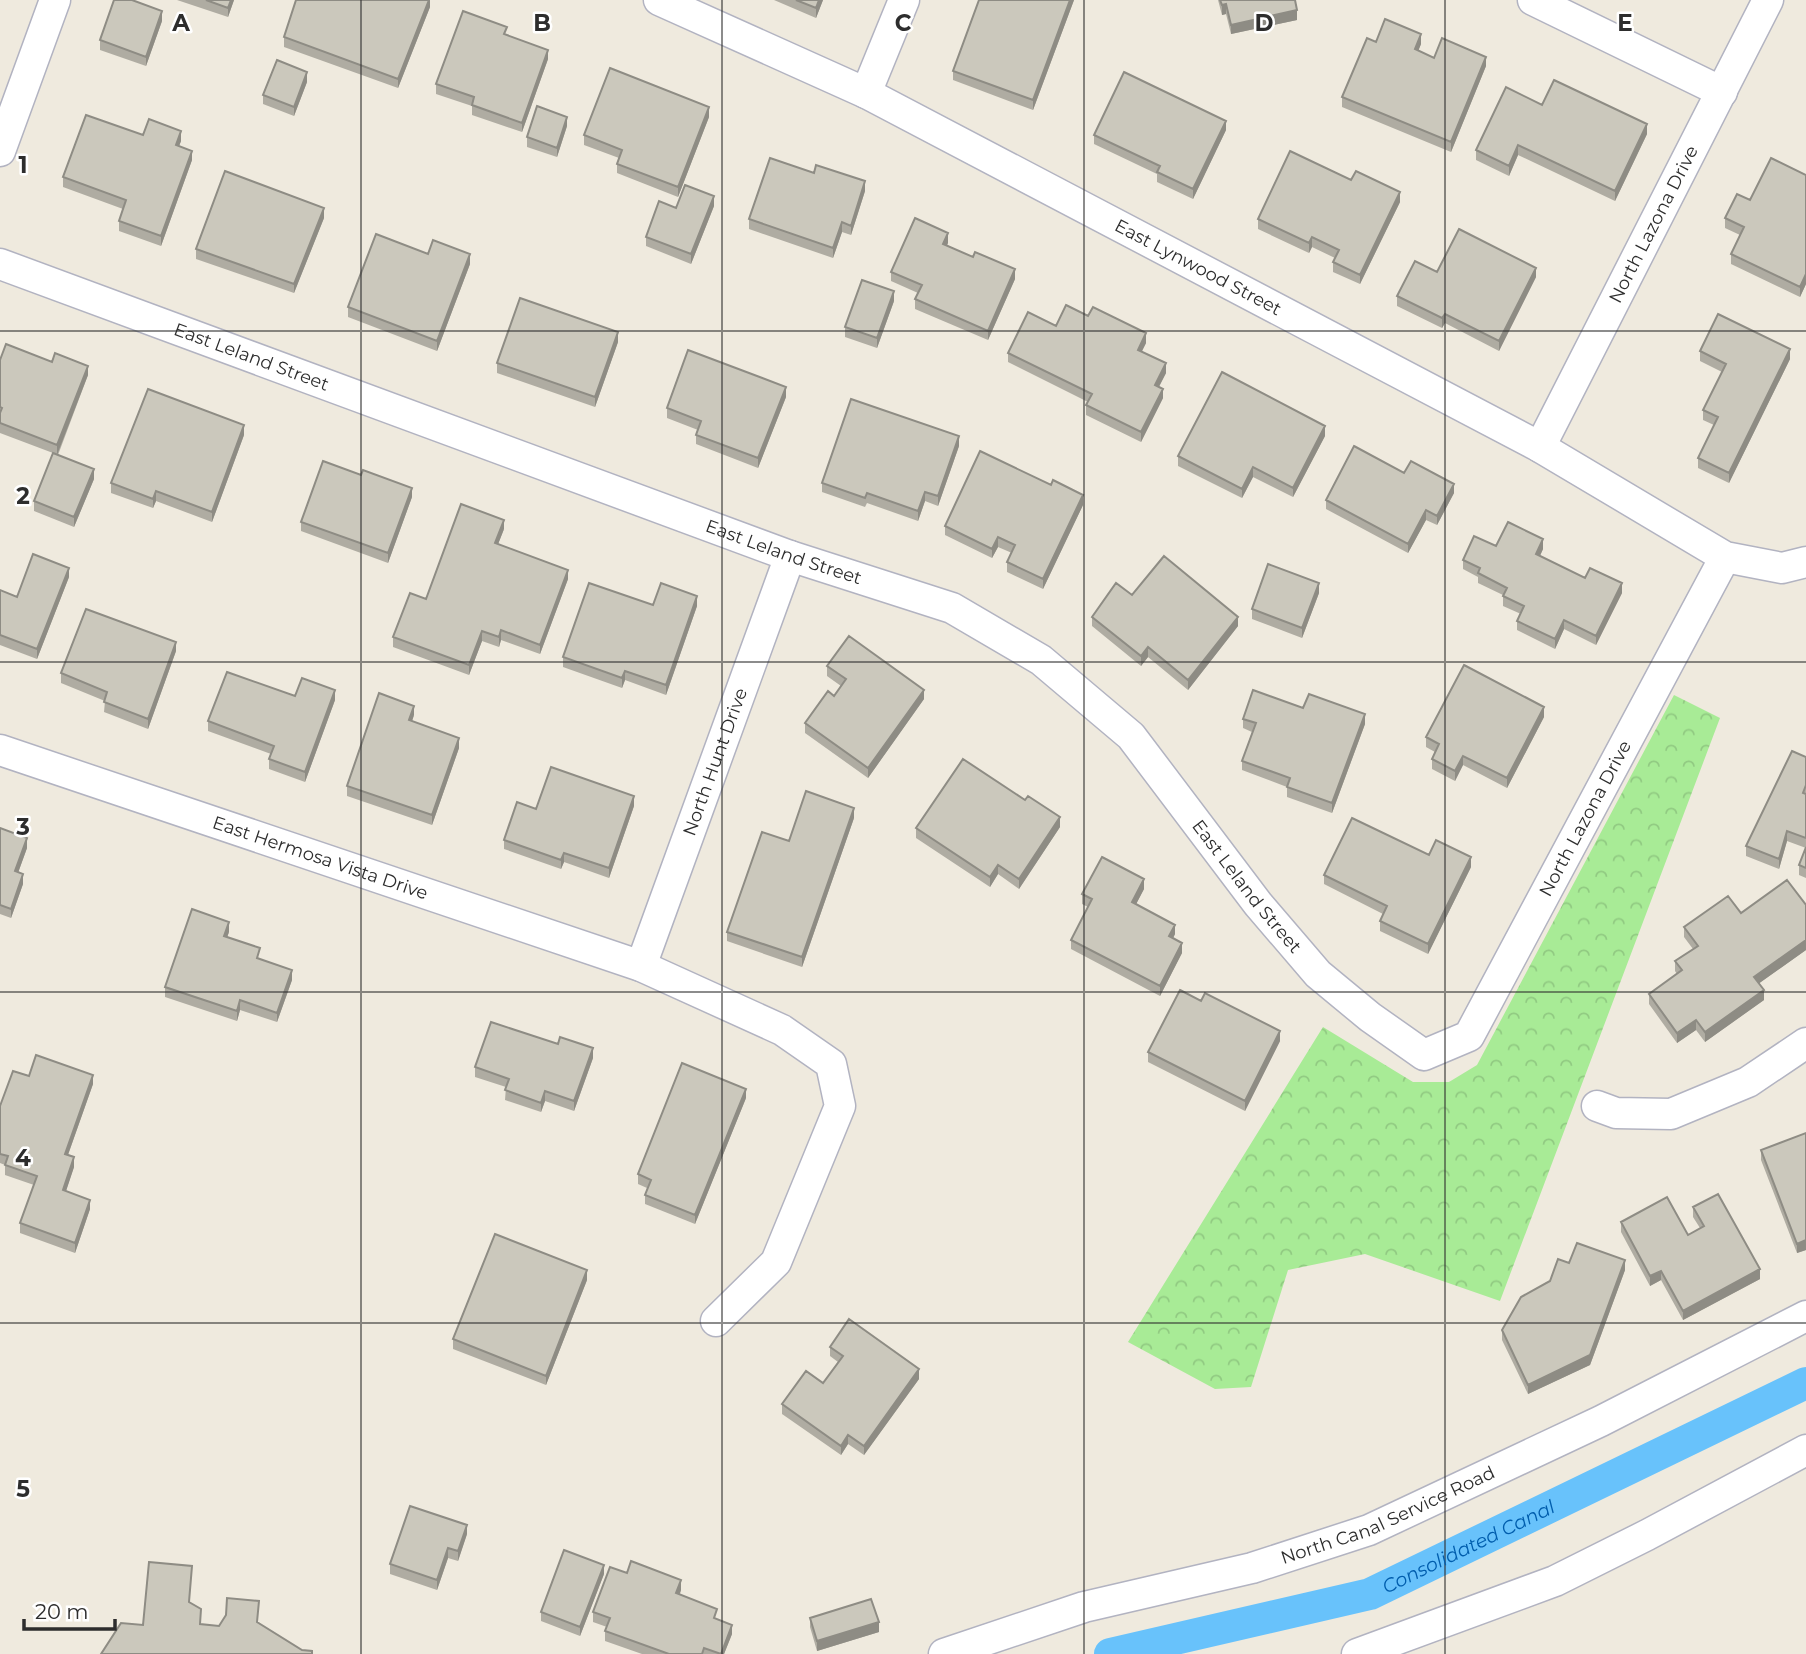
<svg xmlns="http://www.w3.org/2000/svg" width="1806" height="1654" viewBox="0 0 1806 1654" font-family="Montserrat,sans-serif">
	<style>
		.park { fill: url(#park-crowns) }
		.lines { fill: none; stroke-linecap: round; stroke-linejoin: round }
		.canal { stroke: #68c2fb; stroke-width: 32 }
		.minor-casing { stroke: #b2b3c1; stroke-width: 33 }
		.minor { stroke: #fff; stroke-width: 30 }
		.wall { fill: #afaca2 }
		.shaded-wall { fill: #8e8c84 }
		.building { fill: #cbc8bc; stroke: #8e8c84; stroke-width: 2 }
		.grid { fill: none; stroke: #2d2d2d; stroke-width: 2; stroke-opacity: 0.55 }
		.labels { text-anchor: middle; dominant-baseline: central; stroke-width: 5; stroke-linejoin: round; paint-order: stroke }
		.street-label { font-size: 18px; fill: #2d2d2d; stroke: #fff }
		.water-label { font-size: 19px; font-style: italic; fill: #005dad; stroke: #fff }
		.grid-label { font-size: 23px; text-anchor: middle; font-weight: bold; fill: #2d2d2d; stroke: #fff; stroke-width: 5; stroke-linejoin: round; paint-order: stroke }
	</style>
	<defs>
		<pattern id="park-crowns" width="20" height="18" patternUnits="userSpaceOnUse" patternTransform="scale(1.75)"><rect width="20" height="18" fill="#a8eb96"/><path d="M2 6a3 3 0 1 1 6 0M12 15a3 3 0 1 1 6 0" fill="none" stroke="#91ca82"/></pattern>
	</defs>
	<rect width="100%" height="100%" fill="#efeade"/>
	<path class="park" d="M1674 695 1720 718 1500 1301 1365 1254 1288 1270 1251 1387 1215 1389 1128 1342 1323 1027 1413 1082H1449L1477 1065Z"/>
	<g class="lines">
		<path class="canal" id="s1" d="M1110 1654 1370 1594 1806 1383"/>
		<g class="minor-casing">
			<g id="minor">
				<path id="s2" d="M659 0 866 93 1540 447 1725 557 1782 568 1806 562"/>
				<path d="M1533 0 1722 92"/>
				<path d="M866 93 904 0"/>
				<path d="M0 151 55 0"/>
				<path id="s3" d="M0 264 790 556 952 608 1041 660 1131 736 1258 904 1318 974 1370 1017 1424 1055 1469 1036 1725 557"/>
				<path id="s4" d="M1540 447 1768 0"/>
				<path id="s5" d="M0 750 641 966 782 1030 831 1064 840 1106 776 1262 716 1321"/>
				<path id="s6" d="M641 966 790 556"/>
				<path d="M1597 1106 1616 1113 1671 1114 1748 1082 1806 1043"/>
				<path id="s7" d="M944 1654 1084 1607 1252 1568 1369 1530 1601 1421 1806 1316"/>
				<path d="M1357 1654 1555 1581 1647 1535 1806 1450"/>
			</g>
		</g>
		<use href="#minor" class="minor"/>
	</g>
	<path class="wall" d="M177 0H234L228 17Z
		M430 0V7L398 88 284 47V37Z
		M774 0H823L816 18Z
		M979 0H1074L1033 110 953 80V71Z
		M1218 0H1295L1297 20 1231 34 1226 14 1222 15Z
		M162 21 146 66 100 50V40Z
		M507 35 548 59 522 132 472 115V106L436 94V84Z
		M1376 42 1421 44 1418 51 1434 58 1486 66 1451 152 1342 107V97Z
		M307 82 294 116 263 104V95Z
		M1542 105 1647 134 1615 201 1518 155 1509 176 1476 160V150Z
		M709 117 678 197 617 173V164L619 158 584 145V135Z
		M567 126 557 157 527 147V137Z
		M1226 130 1193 199 1157 182V174L1094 144V135Z
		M143 135 181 141 179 146 192 160 161 246 119 231V221L123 209 63 187V177Z
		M814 173 865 191 851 235 842 232 833 258 749 229V219Z
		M1806 175V284L1800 297 1731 264V254L1740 235 1725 228V218L1750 200Z
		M1351 180 1400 202 1360 284 1333 272V262L1335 258 1312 247 1309 253 1258 229V219Z
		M714 206 691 264 646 246V237L676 208Z
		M324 218 294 293 196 259V249Z
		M948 243 947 245 1015 279 988 340 915 309V299L918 293 891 281V272Z
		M428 254 470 264 437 351 348 317V307Z
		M1437 272 1536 277 1499 351 1445 323 1442 328 1397 306V296Z
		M894 301 877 348 845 337V327Z
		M1056 326 1146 343 1142 351 1166 373 1159 387 1163 398 1141 442 1086 415V405L1088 402 1008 362V353Z
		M618 342 595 407 497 373V363Z
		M1700 351 1790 359 1729 483 1698 468V458L1714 425 1703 420V410L1722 372 1700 361Z
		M0 360 88 375 58 455 94 479 74 527 34 511V501L53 453 0 433Z
		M786 397 758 468 696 444V435L698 430 667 418V408Z
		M244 435 212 522 156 501 153 508 111 493V483Z
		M1325 436 1293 497 1253 477 1242 498 1178 466V456Z
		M959 446 938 506 925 501 918 521 867 503 865 507 822 492V483Z
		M1404 473 1454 493 1437 525 1426 520 1408 553 1326 509V500Z
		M412 497 388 563 301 531V522Z
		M1083 505 1043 589 1007 572V562L1012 553 998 547 992 558 945 535V526Z
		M504 529 498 544 568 579 540 654 501 640 499 647 482 641 469 675 393 647V637L426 599Z
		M1496 546 1543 549 1540 556 1585 578 1622 593 1596 645 1564 629 1555 649 1517 630V621L1521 614 1503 606V595L1478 583V577L1463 569V560Z
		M69 577 37 659 0 645V590L17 597Z
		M1319 593 1302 638 1252 619V609Z
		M1132 595 1238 626 1188 690 1148 657 1141 666 1092 626V617Z
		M653 605 697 606 666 695 625 680 622 688 563 667V657Z
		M176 651 148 729 104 712 105 701 61 683V673Z
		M827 666 924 699 868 778 805 733V723L834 696 841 686 827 676Z
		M295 696 335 700 305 782 269 769V759L271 754 208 731V721Z
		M1303 708 1365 724 1332 813 1287 797V787L1242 770V761L1252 732 1243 728V719Z
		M414 715 412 721 459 748 432 825 347 796V786Z
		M1544 717 1507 788 1463 765 1455 781 1432 769V759L1435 752 1426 747V737Z
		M1806 757V878L1799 875V865L1806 848 1787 841 1779 869 1746 856V846Z
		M1025 800 1060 827 1019 889 998 874 990 887 916 838V828Z
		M634 806 609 878 564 862 561 869 504 849V840Z
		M854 818 802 967 727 941V932Z
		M0 828 27 848 18 873 23 884 11 918 0 914Z
		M1471 867 1428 954 1380 931V921L1383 914 1324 884V875Z
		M1144 889 1136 904 1175 934 1173 938 1182 953 1160 996 1071 949V940L1088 907 1082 904V894Z
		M1741 913 1806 950 1759 983 1764 1000 1705 1042 1696 1030 1677 1043 1649 1004V994L1677 974 1675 971V961L1693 949 1684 937V927Z
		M229 932 227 937 292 980 277 1022 240 1010 237 1021 165 997V987Z
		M1280 1041 1245 1111 1148 1062V1052Z
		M593 1058 574 1111 545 1101 541 1112 505 1100 506 1087 475 1077V1067Z
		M29 1076 93 1084 68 1155 74 1167 66 1191 90 1209 75 1253 20 1233V1223L34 1185 5 1175V1165L0 1163V1106Z
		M746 1098 695 1224 645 1204V1195L647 1188 638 1184V1174Z
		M1806 1133V1250L1797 1253 1761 1160V1150Z
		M1693 1207 1760 1279 1683 1320 1661 1280 1650 1286 1621 1232V1222L1688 1235 1700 1228 1693 1217Z
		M1569 1263 1625 1270 1590 1365 1528 1394 1502 1340V1330L1550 1281Z
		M587 1280 546 1385 453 1349V1339Z
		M830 1347 919 1379 864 1455 848 1444 841 1455 782 1414V1404L823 1383 838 1362 830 1356Z
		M467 1534 458 1561 448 1558 437 1590 390 1574V1564Z
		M627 1573 681 1590 680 1594 717 1619 732 1634 724 1654H642L605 1641V1631L607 1627 593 1622V1612Z
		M604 1574 580 1636 541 1621V1612Z
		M810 1618 879 1632 817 1651 810 1627Z"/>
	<path class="shaded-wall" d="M231 0H234L228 17V8Z
		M429 0H430V7L398 88V79Z
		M819 0H823L816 18V8Z
		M1070 0H1074L1033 110V100Z
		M1226 4V14L1222 15V5Z
		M1297 10V20L1231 34V25Z
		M162 11V21L146 66V57Z
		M1421 34V44L1415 59V49Z
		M548 50V59L522 132V123Z
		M1486 57V66L1451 152V142Z
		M307 72V82L294 116V107Z
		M709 107V117L678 197V187Z
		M567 117V126L557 157V148Z
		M1226 121V130L1193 199V189Z
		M1647 124V134L1615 201V191Z
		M181 131V141L176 154V145Z
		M1518 145V155L1509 176V166Z
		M192 151V160L161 246V236Z
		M865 181V191L851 235V226Z
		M1400 192V202L1360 284V275Z
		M714 196V206L691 264V254Z
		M324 208V218L294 293V284Z
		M842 222V232L833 258V248Z
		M948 233V243L943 254V244Z
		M1312 237V247L1309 253V243Z
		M470 254V264L437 351V341Z
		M1536 268V277L1499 351V341Z
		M1015 269V279L988 340V331Z
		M1806 274V284L1800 297V287Z
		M894 291V301L877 348V338Z
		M1445 314V323L1442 328V318Z
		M618 332V342L595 407V397Z
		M1146 333V343L1138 359V350Z
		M1790 349V359L1729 483V473Z
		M1166 363V373L1155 394V385Z
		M88 366V375L57 455V445Z
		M786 387V397L758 468V458Z
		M1163 389V398L1141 442V432Z
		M244 425V435L212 522V512Z
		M1325 426V436L1293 497V488Z
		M959 436V446L938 506V496Z
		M1253 467V477L1242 498V489Z
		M94 469V479L74 527V517Z
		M1454 484V493L1437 525V516Z
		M412 488V497L388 563V553Z
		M156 491V501L153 508V499Z
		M925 492V501L918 521V511Z
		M1083 495V505L1043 589V579Z
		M1426 510V520L1408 553V544Z
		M504 520V529L495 552V543Z
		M998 537V547L992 558V549Z
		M1543 539V549L1536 564V554Z
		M69 568V577L37 659V649Z
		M568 570V579L540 654V645Z
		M1319 583V593L1302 638V628Z
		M1622 583V593L1596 645V636Z
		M697 596V606L666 695V685Z
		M1238 617V626L1188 690V680Z
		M1564 620V629L1555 649V639Z
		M501 630V640L499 647V637Z
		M482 631V641L469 675V665Z
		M176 642V651L148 729V719Z
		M1148 647V657L1141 666V656Z
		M625 671V680L622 688V678Z
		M335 690V700L305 782V772Z
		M924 690V699L868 778V768Z
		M414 706V715L409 730V720Z
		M1544 707V717L1507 788V778Z
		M1365 714V724L1332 813V803Z
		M459 738V748L432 825V815Z
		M1463 756V765L1455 781V771Z
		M634 796V806L609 878V868Z
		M854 808V818L802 967V957Z
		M1060 817V827L1019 889V879Z
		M1787 831V841L1779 869V859Z
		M27 838V848L15 881V871Z
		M564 853V862L561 869V860Z
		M1471 857V867L1428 954V944Z
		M998 865V874L990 887V877Z
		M23 874V884L11 918V909Z
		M1144 879V889L1132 912V902Z
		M229 922V932L224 946V936Z
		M1175 925V934L1169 946V936Z
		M1806 940V950L1754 987V977Z
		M1182 943V953L1160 996V986Z
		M292 970V980L277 1022V1013Z
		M1764 990V1000L1705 1042V1032Z
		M240 1000V1010L237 1021V1011Z
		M1696 1020V1030L1677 1043V1033Z
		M1280 1031V1041L1245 1111V1101Z
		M593 1048V1058L574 1111V1101Z
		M93 1075V1084L65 1163V1154Z
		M746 1089V1098L695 1224V1215Z
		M545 1091V1101L541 1112V1103Z
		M74 1157V1167L63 1200V1190Z
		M90 1200V1209L75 1253V1243Z
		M1806 1240V1250L1797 1253V1244Z
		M1625 1260V1270L1590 1365 1528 1394V1385Z
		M1760 1269V1279L1683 1320V1311Z
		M587 1270V1280L546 1385V1376Z
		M1661 1271V1280L1650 1286V1276Z
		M919 1369V1379L864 1455V1446Z
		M848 1435V1444L841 1455V1446Z
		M467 1525V1534L458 1561V1551Z
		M448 1548V1558L437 1590V1580Z
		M604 1565V1574L580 1636V1627Z
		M681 1580V1590L676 1603V1593Z
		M879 1622V1632L817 1651V1641Z
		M732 1625V1634L724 1654H721Z"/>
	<path class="building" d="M114 0H132L162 11 146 57 100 40Z
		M206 0H231L228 8Z
		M296 0H429L398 79 284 37Z
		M796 0H819L816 8Z
		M979 0H1070L1033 100 953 71Z
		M1220 0H1295L1297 10 1231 25 1226 4 1222 5Z
		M463 11 507 27 504 34 548 50 522 123 472 105 474 97 436 84Z
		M1385 19 1421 34 1415 49 1434 58 1442 38 1486 57 1451 142 1342 97 1367 38 1376 42Z
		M277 60 307 72 294 107 263 95Z
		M610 68 709 107 678 187 617 164 622 150 584 135Z
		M1124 72 1226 121 1193 189 1157 172 1160 166 1094 135Z
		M1554 80 1647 124 1615 191 1518 145 1509 166 1476 150 1506 87 1542 105Z
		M537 106 567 117 557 148 527 137Z
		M86 115 143 135 149 119 181 131 176 145 192 151 161 236 119 221 126 200 63 177Z
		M1290 151 1351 180 1356 171 1400 192 1360 275 1333 262 1339 250 1312 237 1309 243 1258 219Z
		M770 158 814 173 816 165 865 181 851 226 842 222 833 248 749 219Z
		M1771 158 1806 175V274L1800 287 1731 254 1744 227 1725 218 1737 194 1750 200Z
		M225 171 324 208 294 284 196 249Z
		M685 185 714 196 691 254 646 237 659 201 676 208Z
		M915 218 948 233 943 244 973 257 975 252 1015 269 988 331 915 299 922 285 891 272Z
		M1459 229 1536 268 1499 341 1445 314 1442 318 1397 296 1415 261 1437 272Z
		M376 234 428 254 433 240 470 254 437 341 348 307Z
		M862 280 894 291 877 338 845 327Z
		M520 298 618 332 595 397 497 363Z
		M1066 305 1088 316 1093 307 1146 333 1138 350 1166 363 1155 385 1163 389 1141 432 1086 405 1092 394 1008 353 1028 312 1056 326Z
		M1718 314 1790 349 1729 473 1698 458 1718 417 1703 410 1726 364 1700 351Z
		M6 344 52 362 55 353 88 366 57 445 0 423V413L2 408 0 407V360Z
		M688 350 786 387 758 458 696 435 701 421 667 408Z
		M1222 372 1325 426 1293 488 1253 467 1242 489 1178 456Z
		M148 389 244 425 212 512 156 491 153 499 111 483Z
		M851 399 959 436 938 496 925 492 918 511 867 493 865 498 822 483Z
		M1354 446 1404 473 1411 461 1454 484 1437 516 1426 510 1408 544 1326 500Z
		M980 451 1051 485 1053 480 1083 495 1043 579 1007 562 1015 545 998 537 992 549 945 526Z
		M53 453 94 469 74 517 34 501Z
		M323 461 361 475 363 470 412 488 388 553 301 522Z
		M461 504 504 520 495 543 568 570 540 645 501 630 499 637 482 631 469 665 393 637 410 593 426 599Z
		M1508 522 1543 539 1536 554 1585 578 1590 568 1622 583 1596 636 1564 620 1555 639 1517 621 1524 606 1503 596 1507 588 1478 573 1480 568 1463 560 1474 536 1496 546Z
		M33 554 69 568 37 649 0 635V590L17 597Z
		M1164 556 1238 617 1188 680 1148 647 1141 656 1092 617 1116 583 1132 595Z
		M1268 564 1319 583 1302 628 1252 609Z
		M589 583 653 605 661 583 697 596 666 685 625 671 622 678 563 657Z
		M86 609 176 642 148 719 104 702 107 692 61 673Z
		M849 636 924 690 868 768 805 723 828 691 834 696 846 679 827 666Z
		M1464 665 1544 707 1507 778 1463 756 1455 771 1432 759 1439 744 1426 737Z
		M227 672 295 696 302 678 335 690 305 772 269 759 274 746 208 721Z
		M1253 690 1303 708 1309 694 1365 714 1332 803 1287 787 1290 778 1242 761 1256 723 1243 719Z
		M379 693 414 706 409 720 459 738 432 815 347 786Z
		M1792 751 1806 757V785L1803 793 1806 794V838L1787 831 1779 859 1746 846Z
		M963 759 1025 800 1028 796 1060 817 1019 879 998 865 990 877 916 828Z
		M551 767 634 796 609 868 564 853 561 860 504 840 517 802 536 809Z
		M806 791 854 808 802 957 727 932 762 832 789 841Z
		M1352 818 1429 855 1436 840 1471 857 1428 944 1380 921 1387 906 1324 875Z
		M0 828 27 838 15 871 23 874 11 909 0 905Z
		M1806 847V868L1799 865Z
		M1102 857 1144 879 1132 902 1175 925 1169 936 1182 943 1160 986 1071 940 1092 899 1082 894Z
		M1787 880 1806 905V940L1754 977 1764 990 1705 1032 1696 1020 1677 1033 1649 994 1682 970 1675 961 1698 946 1684 927 1728 896 1741 913Z
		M192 909 229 922 224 936 260 948 257 958 292 970 277 1013 240 1000 237 1011 165 987Z
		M1180 990 1201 1001 1205 993 1280 1031 1245 1101 1148 1052Z
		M491 1022 558 1044 560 1037 593 1048 574 1101 545 1091 541 1103 505 1090 509 1079 475 1067Z
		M36 1055 93 1075 65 1154 74 1157 63 1190 90 1200 75 1243 20 1223 37 1176 5 1165 8 1156 0 1154V1106L13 1071 29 1076Z
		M682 1063 746 1089 695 1215 645 1195 651 1180 638 1174Z
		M1806 1133V1240L1797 1244 1761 1150Z
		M1718 1194 1760 1269 1683 1311 1661 1271 1650 1276 1621 1222 1667 1197 1688 1235 1704 1226 1693 1207Z
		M495 1234 587 1270 546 1376 453 1339Z
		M1577 1243 1625 1260 1590 1355 1528 1385 1502 1330 1521 1297 1550 1281 1558 1259 1569 1263Z
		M849 1319 919 1369 864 1446 848 1435 841 1446 782 1404 806 1371 823 1383 843 1356 830 1347Z
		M410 1506 467 1525 458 1551 448 1548 437 1580 390 1564Z
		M564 1550 604 1565 580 1627 541 1612Z
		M631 1561 681 1580 676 1593 717 1609 714 1618 732 1625 721 1654 704 1648 702 1654H669L605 1631 610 1618 593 1612 610 1567 627 1573Z
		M149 1562 192 1566 189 1602 201 1609 200 1624 219 1626 226 1615 227 1598 259 1601 257 1622 302 1650 312 1651V1654H101L121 1623 143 1625Z
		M871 1599 879 1622 817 1641 810 1618Z"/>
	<path class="grid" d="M361 0V1654M722 0V1654M1084 0V1654M1445 0V1654M0 331H1806M0 662H1806M0 992H1806M0 1323H1806"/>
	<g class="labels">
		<g class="street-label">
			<text stroke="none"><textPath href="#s4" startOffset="250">North Lazona Drive</textPath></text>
			<text stroke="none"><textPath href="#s2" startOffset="602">East Lynwood Street</textPath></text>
			<text stroke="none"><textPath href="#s3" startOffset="268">East Leland Street</textPath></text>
			<text stroke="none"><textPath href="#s3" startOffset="835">East Leland Street</textPath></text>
			<text stroke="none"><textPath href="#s6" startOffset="217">North Hunt Drive</textPath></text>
			<text stroke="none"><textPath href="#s3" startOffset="1965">North Lazona Drive</textPath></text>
			<text stroke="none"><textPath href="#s5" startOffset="338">East Hermosa Vista Drive</textPath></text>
			<text stroke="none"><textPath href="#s3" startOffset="1423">East Leland Street</textPath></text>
			<text stroke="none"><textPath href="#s7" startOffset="466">North Canal Service Road</textPath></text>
		</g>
		<g class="water-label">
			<text stroke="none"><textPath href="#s1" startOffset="376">Consolidated Canal</textPath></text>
		</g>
	</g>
	<g class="grid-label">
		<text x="181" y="31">A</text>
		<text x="542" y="31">B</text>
		<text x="903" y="31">C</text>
		<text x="1264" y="31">D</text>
		<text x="1625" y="31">E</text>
		<text x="23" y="173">1</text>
		<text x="23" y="504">2</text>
		<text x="23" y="835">3</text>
		<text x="23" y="1166">4</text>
		<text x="23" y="1497">5</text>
	</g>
	<path d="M24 1619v10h91v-10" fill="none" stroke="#2d2d2d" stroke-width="3.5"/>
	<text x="35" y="1619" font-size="21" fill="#2d2d2d" stroke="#ffffff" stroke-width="5" paint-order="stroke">20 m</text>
</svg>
